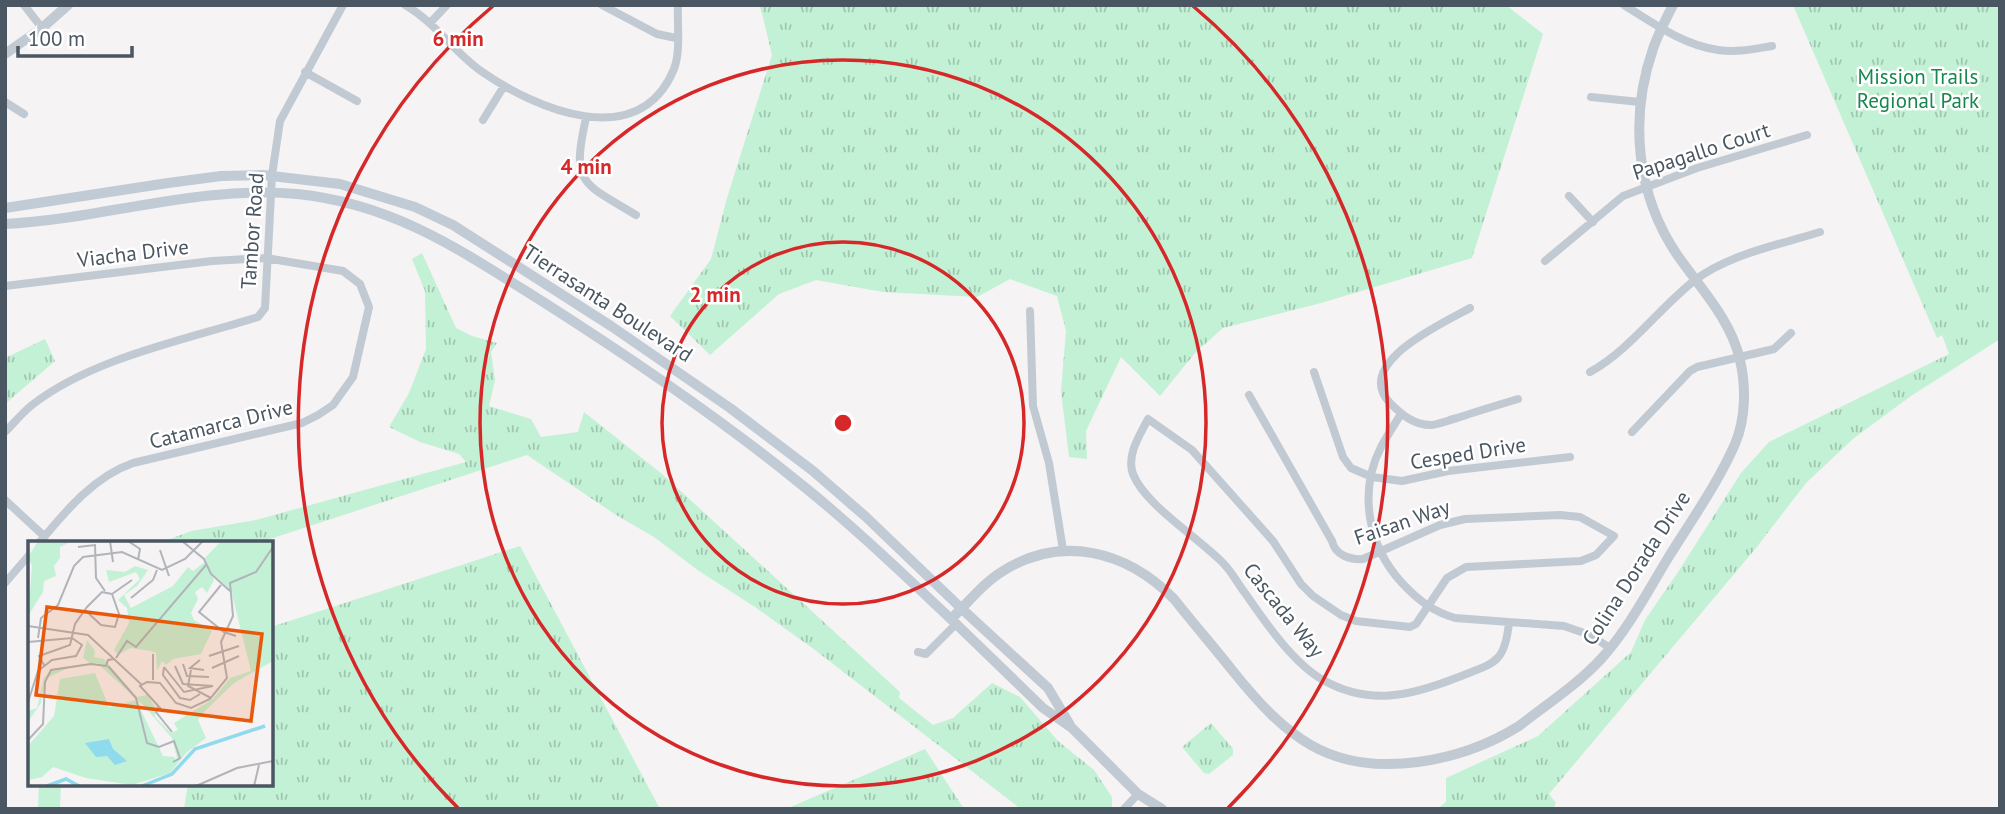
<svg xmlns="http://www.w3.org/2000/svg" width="2005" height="814" viewBox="0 0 2005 814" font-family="'PT Sans',sans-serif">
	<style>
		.grass { fill: url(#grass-tufts) }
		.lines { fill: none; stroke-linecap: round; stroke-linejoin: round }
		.minor { stroke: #c1cad2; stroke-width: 8 }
		.tertiary { stroke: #c1cad2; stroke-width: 10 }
		.secondary { stroke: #c1cbd6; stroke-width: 10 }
		.ring { fill: none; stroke: #d62828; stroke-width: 3.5 }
		.labels { text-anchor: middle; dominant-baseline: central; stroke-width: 5; stroke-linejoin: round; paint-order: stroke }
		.park-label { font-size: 21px; fill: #17864f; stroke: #fff }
		.street-label { font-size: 21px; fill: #4a5661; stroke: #fff }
		.inset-river { fill: none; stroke: #90daee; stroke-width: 3.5 }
		.inset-road { fill: none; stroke: #b1b4b9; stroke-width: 2 }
		.view { fill: #e8590c; fill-opacity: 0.15; stroke: #e8590c; stroke-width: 3.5 }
		.inset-edge { fill: none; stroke: #4a5661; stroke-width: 3.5 }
		.centre { fill: #d62828; stroke: #fff; stroke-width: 3.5 }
		.ring-label { font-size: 21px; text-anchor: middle; font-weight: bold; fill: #d62828; stroke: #fff; stroke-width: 5; stroke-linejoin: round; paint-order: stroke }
	</style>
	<defs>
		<pattern id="grass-tufts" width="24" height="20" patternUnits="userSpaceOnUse" patternTransform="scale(1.75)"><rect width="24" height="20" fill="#c3f1d5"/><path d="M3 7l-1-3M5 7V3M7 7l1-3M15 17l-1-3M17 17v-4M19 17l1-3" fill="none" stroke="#a0c6b0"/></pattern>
	</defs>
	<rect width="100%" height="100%" fill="#f5f3f3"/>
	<path class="grass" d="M760 5H1506L1543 34 1472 258 1321 303 1223 328 1195 353 1160 396 1121 357 1086 431 1087 459 1069 457 1061 391 1066 331 1057 296 1010 279 977 297 883 292 816 280 779 294 710 355 670 316 711 259 727 198 772 55Z
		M1793 5H2000V339L1911 396 1854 438 1806 483 1756 548 1549 794 1556 803 1553 809H1437L1446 802V778L1538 736 1631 652 1645 620 1678 572 1741 473 1769 442 1949 354 1942 335 1937 338Z
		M422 253 456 328 472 336 497 343 491 352 495 380 489 406 531 419 541 437 578 432 584 412 662 474 900 692 899 698 933 725 953 718 992 683 1020 697 1058 741 1094 770 1112 797V809H1021L815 650 755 607 699 571 654 537 616 515 527 455 264 541 251 543H160L191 531 256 520 466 462 459 454 420 442 389 427 409 393 426 349 425 291 412 259Z
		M45 339 55 361 5 404V358Z
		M520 546 660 809H184L188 784H271V627Z
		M1211 723 1233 749V755L1209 774 1204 773 1182 747Z
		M925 749 964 809H786Z
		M39 784H61L60 809H38Z"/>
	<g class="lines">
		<path class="minor" d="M24 5 42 28
			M405 5C435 22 454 52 481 71 535 109 639 154 674 69 681 51 677 24 678 5
			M602 5 657 34 676 38
			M1624 5C1653 23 1683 45 1718 50 1736 53 1754 49 1772 46
			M430 23 447 5
			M305 72 357 101
			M1591 97 1640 102
			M5 102 24 114
			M586 118C571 185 582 182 636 215
			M483 120 504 86
			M1569 196 1593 222
			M1545 261 1623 196 1697 168 1807 135
			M5 286 212 261 266 258 343 271 360 284 369 307 353 377 333 405 318 415 302 423 133 463C93 477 65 512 39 543
			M1470 308C1444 323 1352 363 1390 403 1402 415 1414 425 1431 425 1440 424 1449 420 1457 418 1478 411 1498 405 1518 399
			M1030 311 1033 406 1049 463 1063 550
			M1314 372 1343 457 1351 468 1372 477 1402 481 1448 471 1570 457
			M1590 372C1631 349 1658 309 1695 280 1730 254 1778 245 1820 232
			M1249 395 1332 541C1335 555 1350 560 1363 559L1440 525 1465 519 1560 515 1580 517 1614 536 1596 555 1581 561 1466 567 1447 578 1416 624 1410 627 1356 621 1341 615 1313 596 1301 584 1273 541 1192 450 1148 419C1140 435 1126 455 1133 474 1145 505 1199 538 1223 563 1232 572 1238 584 1245 593 1265 622 1293 663 1323 680 1369 706 1410 696 1456 678 1493 663 1505 665 1509 622
			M1401 414C1394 425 1387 436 1381 447 1358 492 1368 546 1402 583 1418 600 1432 611 1455 618L1564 626 1590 635 1610 648
			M5 432C14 423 22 413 32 405 92 358 185 340 258 317L265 308 272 175 280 121 343 5
			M1632 432 1690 371 1697 367 1774 349 1791 333
			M5 500 44 536
			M5 583 30 554
			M918 652 926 654 956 624
			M1124 809 1138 794"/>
		<path class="tertiary" d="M5 54 42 28 68 5
			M962 609 1048 688 1070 725
			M1162 809 1138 794 1072 728 1043 708 951 619C968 603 983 583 1003 571 1062 534 1127 551 1174 599 1193 623 1213 646 1232 670 1285 736 1328 774 1418 762 1455 757 1487 746 1519 726 1546 705 1577 685 1601 659 1627 631 1648 591 1668 558 1691 521 1718 483 1735 444 1746 418 1746 386 1740 360 1731 320 1701 289 1678 256 1636 195 1629 118 1653 49 1658 34 1666 19 1673 5"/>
		<path class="secondary" d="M5 208 168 183 221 176 263 175 340 184 415 207 453 225 611 326 730 408 813 471 866 517 962 609
			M5 224C103 219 198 185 297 194 397 204 466 254 548 305 634 360 718 417 797 481 851 524 901 572 951 619"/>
	</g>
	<g class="ring">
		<circle cx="843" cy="423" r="181"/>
		<circle cx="843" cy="423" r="363"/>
		<path d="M458 808A544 544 0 0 1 493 6M1193 6A544 544 0 0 1 1228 808"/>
	</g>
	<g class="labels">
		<g class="park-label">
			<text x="1918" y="76">Mission Trails<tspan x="1918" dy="24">Regional Park</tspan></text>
		</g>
		<g class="street-label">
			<text transform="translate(1701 151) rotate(-18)">Papagallo Court</text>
			<text transform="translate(252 231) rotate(-86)">Tambor Road</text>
			<text transform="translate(133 253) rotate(-7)">Viacha Drive</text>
			<text transform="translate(608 303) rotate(33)">Tierrasanta Boulevard</text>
			<text transform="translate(221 424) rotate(-14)">Catamarca Drive</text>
			<text transform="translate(1468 453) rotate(-9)">Cesped Drive</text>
			<text transform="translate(1402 522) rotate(-19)">Faisan Way</text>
			<text transform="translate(1636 568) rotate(-57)">Colina Dorada Drive</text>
			<text transform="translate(1284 610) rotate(51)">Cascada Way</text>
		</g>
	</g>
	<g transform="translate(28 541)">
		<rect width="245" height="245" fill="#f5f3f3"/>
		<path d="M10 0H44L32 6V17L26 25 28 35 16 40 15 51 0 75 4 25 0 16ZM193 0H245V120L206 142 175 172 170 179 178 197 158 212 142 232 104 244 58 237 25 226 14 236 0 239V205L26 175 32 138 67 132 81 166 108 159 135 215 147 216V221L149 217 144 197 115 164 69 122 38 128 17 138 13 162 0 181V170L9 167 16 137 24 128 62 122 55 117 59 99 67 110 66 116 76 118 109 156 119 154 127 166V176L143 192 150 189 146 182 185 158 202 137 223 130 203 49 183 32 177 17ZM177 21 186 39 179 52 174 46 167 51 170 58 163 72 166 79 184 90 173 113 145 118 138 124 134 120 129 130 128 112 123 110 102 107 90 114 86 109 101 82 99 67 90 59 112 38 108 31 81 41 78 29 97 31 107 25 120 29 109 45 96 54 103 67 145 45 160 26 165 30Z" fill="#c3f1d5"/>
		<path d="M81 198 85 208 99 220 87 224 79 215 68 216 57 202Z" fill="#90daee"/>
		<path class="inset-river" d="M19 245 38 238 51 245M114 245 144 233 167 208 237 185"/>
		<path class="inset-road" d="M82 0 85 21M100 0 112 8 110 19M154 0 176 18 183 33 202 50M50 6 67 4 68 37 77 50M132 9 141 35M193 44 171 71 196 91 208 95M84 53 104 39M103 57 125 39 129 29M57 69 73 84 87 86 91 73 84 53M0 85 60 94 114 144M10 97 13 77 30 64 46 25 55 16 94 11 134 29 157 18 175 0M0 101 44 97 54 104 48 115 24 119 10 130 0 161M125 113V139M181 115 211 105M88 117 99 100 108 106 178 24M172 119 162 127 176 129M155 123 159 135 181 136M16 124 11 115 42 104 47 83 59 66 74 51 84 53M80 125 108 157 119 202 131 206 146 200 152 217 145 221M147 125 155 143 185 145M136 126 156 151 185 145M136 126 135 134 152 157 162 159 172 153M184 127 211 115M163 129 160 145 183 157M130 166 128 171 144 191M133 168 112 145 119 141 132 142 148 162 163 167 182 158 199 137 193 101 205 75 202 42 228 31 245 6M0 199 15 183 17 141 23 129 63 123 78 125 80 119 86 118M168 245 209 227 245 220M226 245 231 224"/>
		<path class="view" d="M19 66 234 93 223 180 8 154Z"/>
		<rect width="245" height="245" class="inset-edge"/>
	</g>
	<circle cx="843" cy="423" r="10" class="centre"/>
	<g class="ring-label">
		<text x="458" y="46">6 min</text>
		<text x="586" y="174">4 min</text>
		<text x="715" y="302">2 min</text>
	</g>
	<rect width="2005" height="814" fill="none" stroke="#4a5661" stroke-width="14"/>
	<path d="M18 46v10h114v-10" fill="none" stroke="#4a5661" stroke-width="3.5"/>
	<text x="28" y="46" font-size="21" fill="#4a5661" stroke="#ffffff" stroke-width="5" paint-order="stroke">100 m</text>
</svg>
